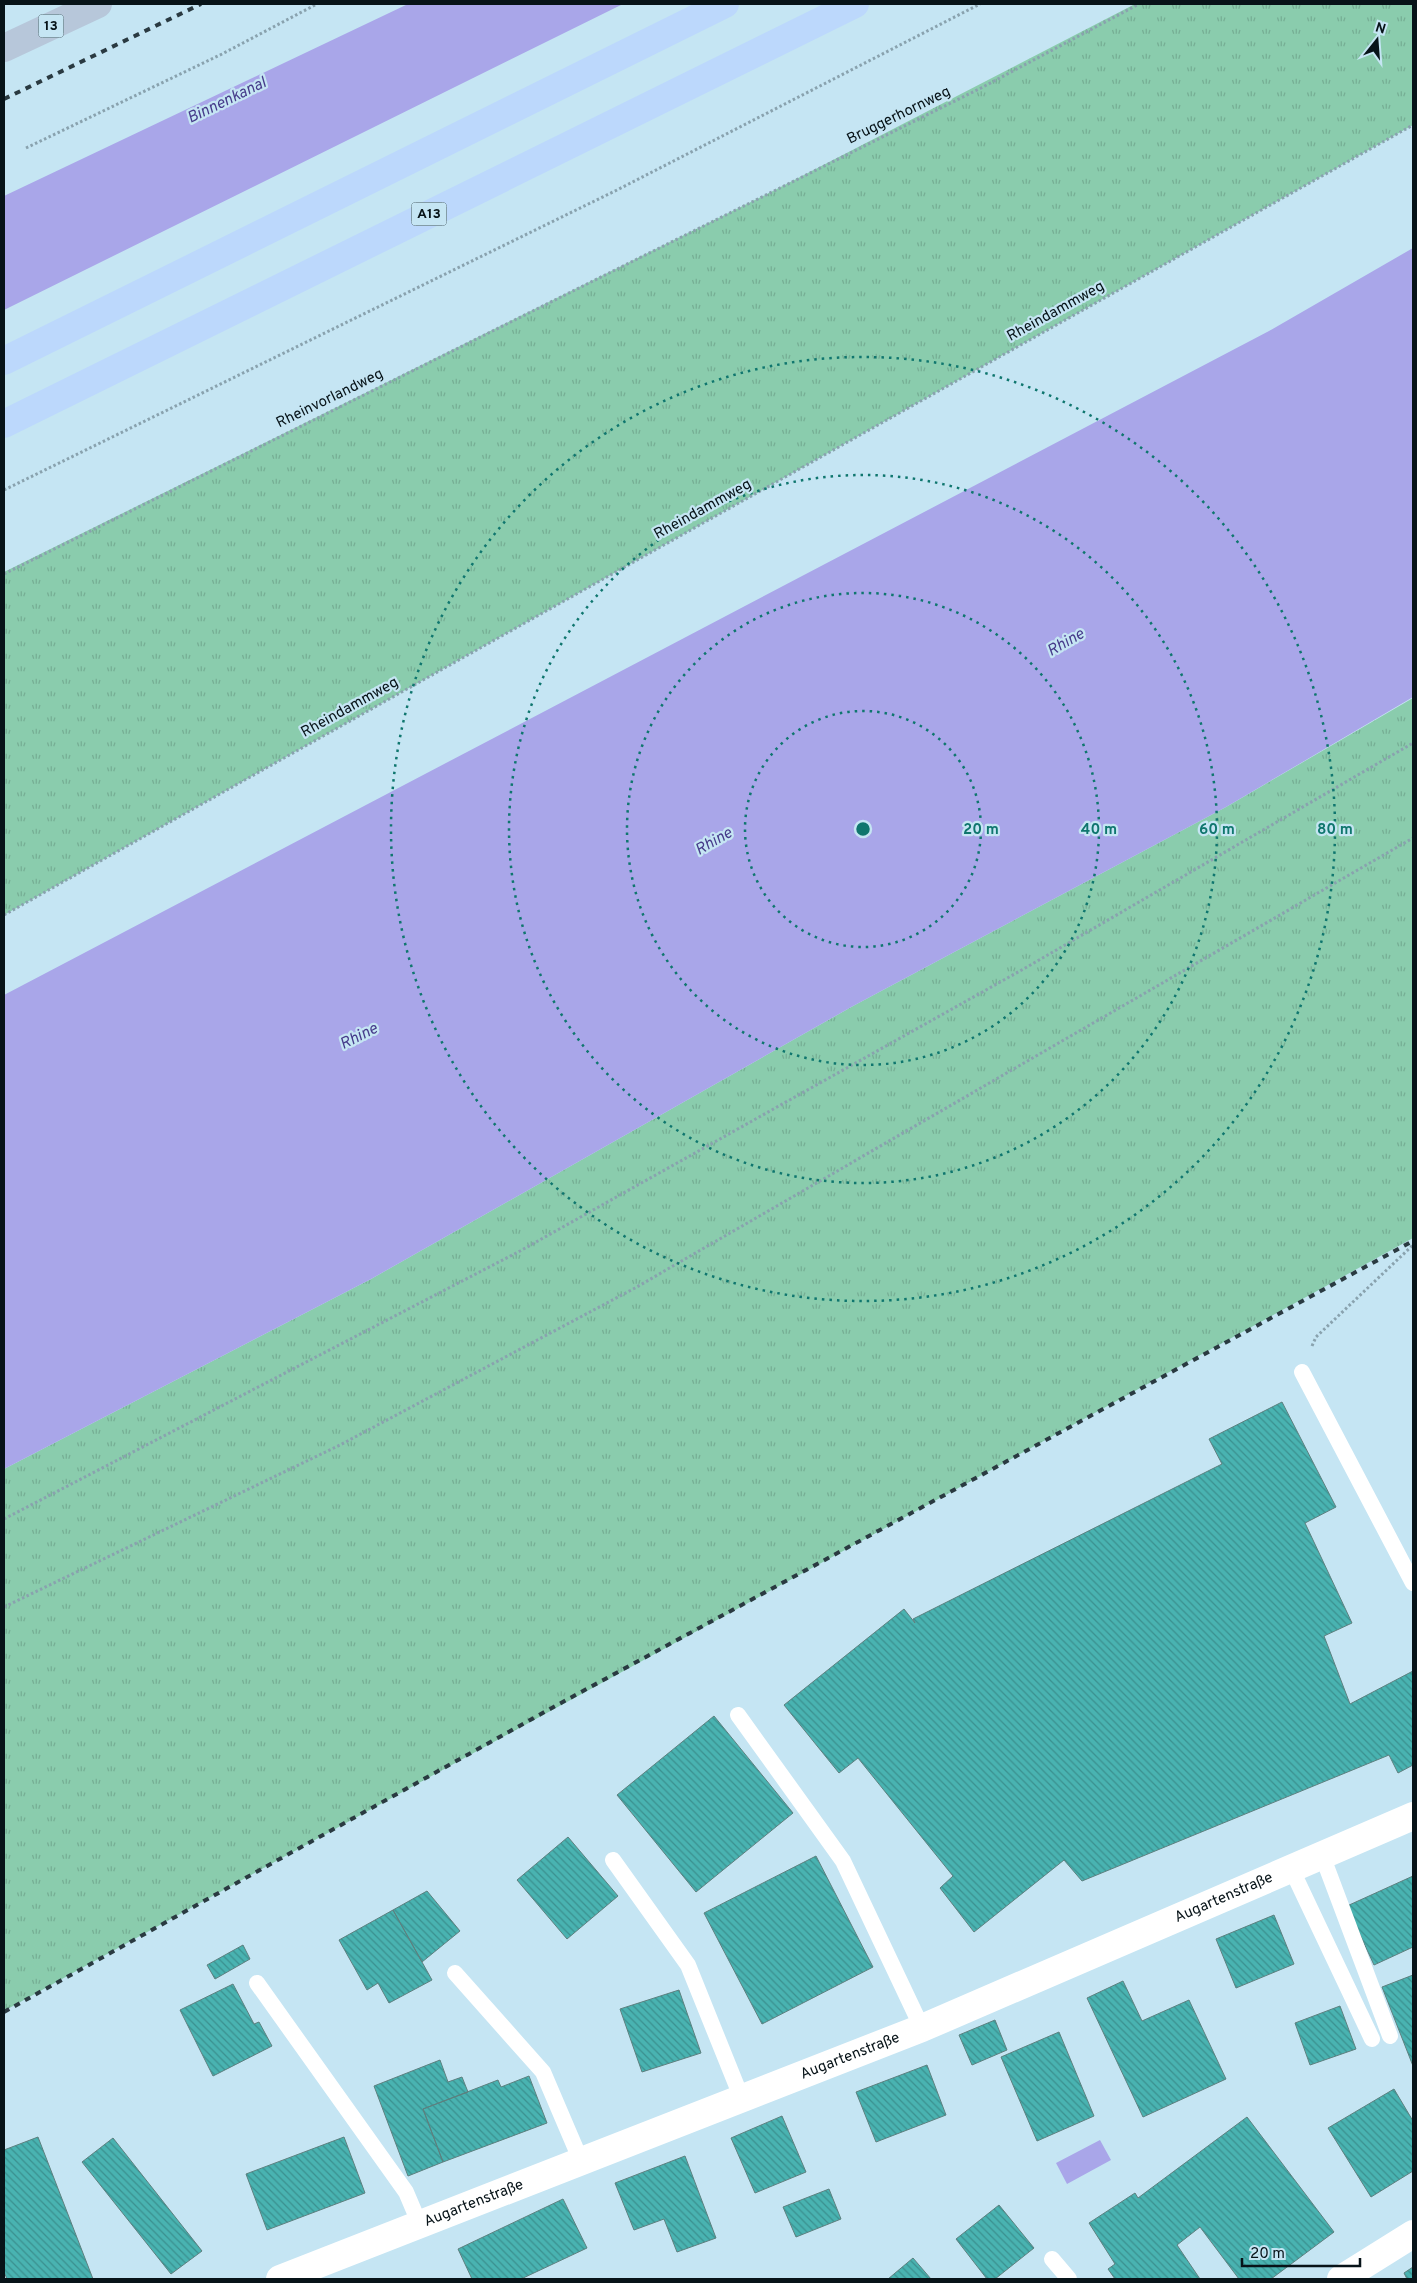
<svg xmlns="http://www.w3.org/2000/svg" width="1417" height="2283" viewBox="0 0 1417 2283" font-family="Overpass,sans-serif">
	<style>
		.grass { fill: url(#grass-tufts) }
		.water { fill: #a9a6e9 }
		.building { fill: url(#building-back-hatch); stroke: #5d807f }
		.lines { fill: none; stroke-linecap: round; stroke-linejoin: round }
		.path { stroke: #89a2ae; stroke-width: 3; stroke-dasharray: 2.5 2.5; stroke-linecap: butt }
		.service { stroke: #fff; stroke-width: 16 }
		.minor { stroke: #fff; stroke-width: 28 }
		.primary { stroke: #b7c7da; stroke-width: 28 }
		.motorway { stroke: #bcd8fc; stroke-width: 28 }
		.rail { stroke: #2a3a41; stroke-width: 4; stroke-dasharray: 6 6; stroke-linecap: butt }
		.ring { fill: none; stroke: #0f766e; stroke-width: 2.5; stroke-dasharray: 2.5 5 }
		.labels { text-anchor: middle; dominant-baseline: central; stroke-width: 4.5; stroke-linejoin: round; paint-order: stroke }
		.shield { fill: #c5e5f3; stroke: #40525a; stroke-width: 1 }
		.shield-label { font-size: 14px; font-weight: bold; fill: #071318 }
		.street-label { font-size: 15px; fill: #071318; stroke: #c5e5f3 }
		.water-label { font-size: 16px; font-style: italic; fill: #463b8a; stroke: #c5e5f3 }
		.centre { fill: #0f766e; stroke: #c5e5f3; stroke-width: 2.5 }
		.ring-label { font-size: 15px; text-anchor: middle; font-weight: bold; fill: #0f766e; stroke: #c5e5f3; stroke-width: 4.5; stroke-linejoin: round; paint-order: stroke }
	</style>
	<defs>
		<pattern id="grass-tufts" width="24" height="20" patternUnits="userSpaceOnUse" patternTransform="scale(1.25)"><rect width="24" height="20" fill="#8accad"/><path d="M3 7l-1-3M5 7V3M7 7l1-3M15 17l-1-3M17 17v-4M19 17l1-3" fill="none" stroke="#76ae94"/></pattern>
		<pattern id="building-back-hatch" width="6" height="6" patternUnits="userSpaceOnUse" patternTransform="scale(1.25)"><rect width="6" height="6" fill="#49b3b1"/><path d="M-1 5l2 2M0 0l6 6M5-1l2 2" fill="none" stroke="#3b908f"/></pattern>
	</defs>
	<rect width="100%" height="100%" fill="#c5e5f3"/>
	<path class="grass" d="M1135 4H1413V125L4 915V572L773 191Z
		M1413 698V1238C944 1497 473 1752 4 2011V1469L371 1279 853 1006 1226 807Z"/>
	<path class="water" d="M408 4H623L4 310V196Z
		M1413 248V697L1226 807 853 1006 371 1279 4 1469V995L1269 331Z
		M1100 2140 1111 2160 1067 2184 1056 2163Z"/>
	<path class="building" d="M1282 1402 1336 1507 1305 1523 1352 1623 1324 1636 1350 1704 1413 1671V1765L1398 1773 1389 1755 1082 1881 1064 1860 974 1932 940 1888 953 1876 858 1758 839 1773 784 1705 904 1609 915 1623 913 1619 1222 1464 1209 1439Z
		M714 1716 793 1813 696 1892 617 1795Z
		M568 1837 618 1896 567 1939 517 1880Z
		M816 1856 873 1967 762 2024 704 1913Z
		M1413 1876V1947L1374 1965 1347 1906Z
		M427 1891 460 1931 422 1962 393 1910Z
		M393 1910 432 1980 389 2003 378 1983 367 1990 339 1940Z
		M1274 1915 1294 1964 1236 1988 1216 1939Z
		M243 1945 250 1959 215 1979 207 1965Z
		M1413 1975V2066L1382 1987Z
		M1123 1981 1142 2021 1189 2000 1226 2079 1143 2117 1087 1998Z
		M233 1984 254 2024 259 2022 272 2046 213 2076 180 2010Z
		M679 1990 701 2053 642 2072 620 2009Z
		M1340 2006 1356 2049 1310 2065 1295 2023Z
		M995 2020 1007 2050 972 2065 959 2035Z
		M1059 2032 1094 2116 1037 2141 1001 2057Z
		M440 2060 448 2082 462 2077 468 2092 423 2109 443 2162 408 2176 374 2086Z
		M927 2065 946 2115 876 2142 856 2092Z
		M529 2076 547 2123 443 2162 423 2109 498 2080 501 2087Z
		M1394 2089 1413 2121V2171L1371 2197 1328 2128Z
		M782 2116 806 2172 755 2193 731 2138Z
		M1247 2117 1334 2232 1271 2279H1239L1200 2227 1177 2245 1200 2279H1115L1108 2269 1115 2264 1089 2223 1135 2193 1138 2198Z
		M38 2137 93 2279H7L4 2272V2150Z
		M344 2137 365 2193 267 2230 246 2174Z
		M113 2138 202 2251 171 2274 82 2162Z
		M685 2156 716 2238 677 2252 664 2219 634 2230 615 2183Z
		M829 2189 841 2219 796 2237 783 2207Z
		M563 2199 587 2248 521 2279H472L458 2249Z
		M999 2205 1034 2248 995 2279H987L956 2239Z
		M913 2258 931 2279H888Z
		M1413 2267V2279H1407L1404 2273Z"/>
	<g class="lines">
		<path class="path" d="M26 148 222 54 317 4
			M4 490 617 190 980 4
			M4 574 981 88 1139 4
			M4 915 1413 125
			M1312 1346 1316 1337 1413 1245
			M4 1519 520 1251 1027 967 1413 743
			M4 1607 340 1445 635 1288 1413 838"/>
		<path class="service" d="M1302 1372 1413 1583
			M738 1715 843 1861 922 2028
			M1322 1855 1390 2036
			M613 1860 688 1965 742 2099
			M1291 1868 1372 2039
			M455 1973 543 2072 581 2161
			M257 1983 406 2192 420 2225
			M1052 2259 1069 2279"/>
		<g class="minor">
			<path id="s1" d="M280 2279 922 2028 1413 1816"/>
			<path d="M1341 2279 1413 2234"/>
		</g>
		<path class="primary" d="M4 48 98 4"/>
		<path class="motorway" d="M4 361 725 4
			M4 424 855 4"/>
		<path class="rail" d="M4 99 201 4
			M4 2012 559 1704 1413 1241"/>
	</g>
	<g class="ring">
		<circle cx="863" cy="829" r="118"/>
		<circle cx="863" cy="829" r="236"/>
		<circle cx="863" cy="829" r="354"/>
		<circle cx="863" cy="829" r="472"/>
	</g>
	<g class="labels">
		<g class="shield">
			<rect x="38.5" y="14.5" width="25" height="23" rx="4"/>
			<rect x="411.5" y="202.5" width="35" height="23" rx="4"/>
		</g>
		<g class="shield-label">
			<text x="51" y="26">13</text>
			<text x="429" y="214">A13</text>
		</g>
		<g class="street-label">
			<text transform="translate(899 116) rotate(-26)">Bruggerhornweg</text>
			<text transform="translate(1056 312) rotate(-29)">Rheindammweg</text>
			<text transform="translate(330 399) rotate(-26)">Rheinvorlandweg</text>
			<text transform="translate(703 510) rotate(-29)">Rheindammweg</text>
			<text transform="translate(350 708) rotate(-29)">Rheindammweg</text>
			<text stroke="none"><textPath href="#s1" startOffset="1018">Augartenstraße</textPath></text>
			<text stroke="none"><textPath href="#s1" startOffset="612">Augartenstraße</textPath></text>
			<text stroke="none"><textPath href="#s1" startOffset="208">Augartenstraße</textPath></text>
		</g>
		<g class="water-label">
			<text transform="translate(227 101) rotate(-26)">Binnenkanal</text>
			<text transform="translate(1066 643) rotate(-30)">Rhine</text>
			<text transform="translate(714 842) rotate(-30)">Rhine</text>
			<text transform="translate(359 1037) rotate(-27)">Rhine</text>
		</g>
	</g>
	<circle cx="863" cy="829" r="8" class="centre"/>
	<g class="ring-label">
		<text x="981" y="834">20 m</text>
		<text x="1099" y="834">40 m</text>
		<text x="1217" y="834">60 m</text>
		<text x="1335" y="834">80 m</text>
	</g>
	<rect width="1417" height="2283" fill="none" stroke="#071318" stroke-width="10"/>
	<g transform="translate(1377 40) rotate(17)" stroke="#c5e5f3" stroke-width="4" paint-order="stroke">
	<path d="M0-4L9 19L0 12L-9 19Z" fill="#071318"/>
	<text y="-8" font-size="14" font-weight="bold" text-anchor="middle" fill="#071318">N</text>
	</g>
	<path d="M1242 2258v8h118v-8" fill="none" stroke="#071318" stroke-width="2.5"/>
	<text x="1250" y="2258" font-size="15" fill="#071318" stroke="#c5e5f3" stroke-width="4" paint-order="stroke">20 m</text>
</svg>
